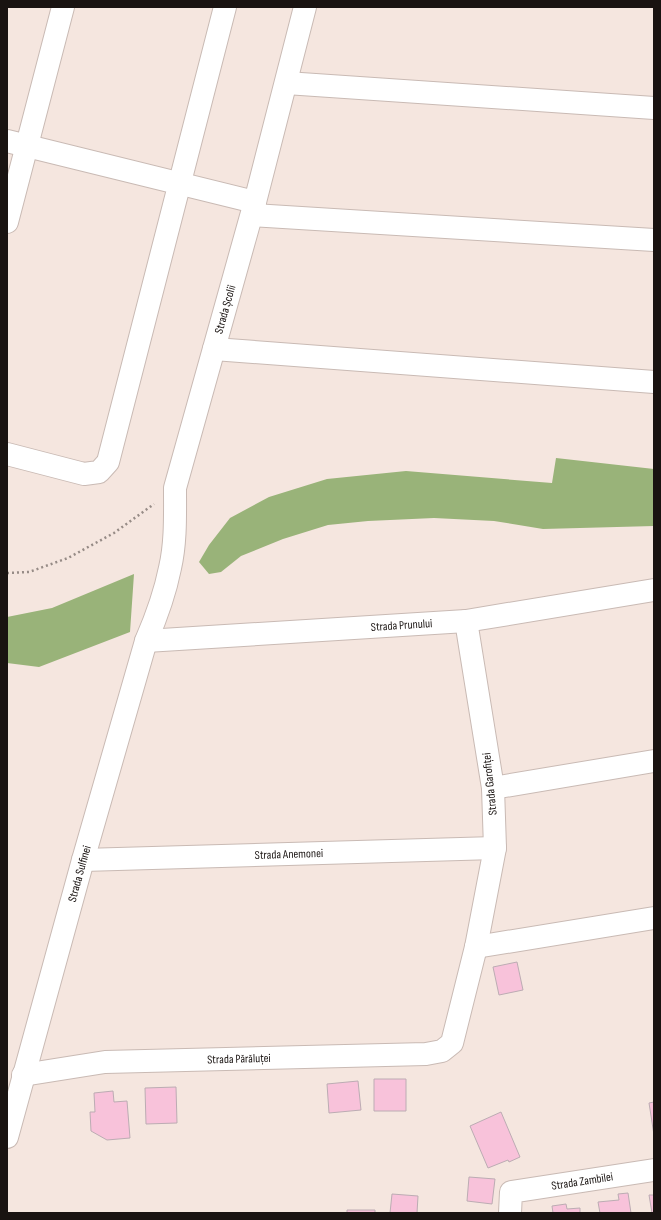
<svg xmlns="http://www.w3.org/2000/svg" width="661" height="1220" viewBox="0 0 661 1220" font-family="'Sofia Sans Condensed',sans-serif">
	<style>
		.forest { fill: #99b379 }
		.building { fill: #f8c2da; stroke: #bcacb3 }
		.lines { fill: none; stroke-linecap: round; stroke-linejoin: round }
		.minor-casing { stroke: #c9bab4; stroke-width: 24 }
		.path { stroke: #968b86; stroke-width: 2.5; stroke-dasharray: 2 3; stroke-linecap: butt }
		.minor { stroke: #fff; stroke-width: 22 }
		.labels { text-anchor: middle; dominant-baseline: central; stroke-width: 4; stroke-linejoin: round; paint-order: stroke }
		.street-label { font-size: 12px; fill: #191311; stroke: #fff }
	</style>
	<rect width="100%" height="100%" fill="#f5e6df"/>
	<path class="forest" d="M556 458 654 469V526L543 529 494 521 434 518 368 521 328 525 283 539 241 556 221 572 209 574 199 562 209 545 230 518 269 497 327 479 406 471 552 483Z
		M134 574 130 632 39 667 7 663V617L52 608Z"/>
	<path class="building" d="M517 962 523 990 499 995 493 967Z
		M374 1079H406V1111H374Z
		M358 1081 361 1110 329 1113 327 1084Z
		M176 1087 177 1123 146 1124 145 1088Z
		M113 1091 114 1102 127 1101 130 1138 107 1140 91 1131 90 1112H95L94 1093Z
		M654 1102V1135L649 1103Z
		M501 1112 520 1157 509 1162 508 1160 488 1168 470 1126Z
		M469 1177 495 1179 492 1204 467 1201Z
		M628 1193 631 1213H600L598 1202 619 1200 618 1194Z
		M392 1194 418 1196 417 1213H390Z
		M649 1195H654V1213H652Z
		M566 1204 567 1209 580 1208V1213H553L552 1206Z
		M347 1210H375V1213H347Z"/>
	<g class="lines">
		<g class="minor-casing">
			<g id="minor">
				<path d="M286 83 654 108"/>
				<path d="M7 141 255 202"/>
				<path d="M252 215 654 240"/>
				<path d="M7 222 63 7"/>
				<path d="M214 349 654 382"/>
				<path d="M7 454 84 474 99 472 108 462 225 7"/>
				<path id="s1" d="M146 641 466 621 654 590"/>
				<path d="M493 788 654 761"/>
				<path id="s2" d="M83 860 495 848"/>
				<path d="M476 947 654 918"/>
				<path id="s3" d="M23 1075 105 1062 426 1054 442 1051 452 1043 476 947 495 848 493 788 466 621"/>
				<path id="s4" d="M7 1137 83 860 146 641C156 618 165 593 170 568 176 542 175 514 175 488L255 202 305 7"/>
				<path id="s5" d="M510 1213 511 1192 654 1170"/>
			</g>
		</g>
		<path class="path" d="M7 573 29 572 68 558 114 533 154 504"/>
		<use href="#minor" class="minor"/>
	</g>
	<g class="labels">
		<g class="street-label">
			<text stroke="none"><textPath href="#s4" startOffset="858">Strada Școlii</textPath></text>
			<text stroke="none"><textPath href="#s1" startOffset="256">Strada Prunului</textPath></text>
			<text transform="translate(490 784) rotate(-96)">Strada Garofiței</text>
			<text stroke="none"><textPath href="#s2" startOffset="206">Strada Anemonei</textPath></text>
			<text stroke="none"><textPath href="#s4" startOffset="273">Strada Sulfinei</textPath></text>
			<text stroke="none"><textPath href="#s3" startOffset="217">Strada Părăluței</textPath></text>
			<text stroke="none"><textPath href="#s5" startOffset="93">Strada Zambilei</textPath></text>
		</g>
	</g>
	<rect width="661" height="1220" fill="none" stroke="#191311" stroke-width="16"/>
</svg>
